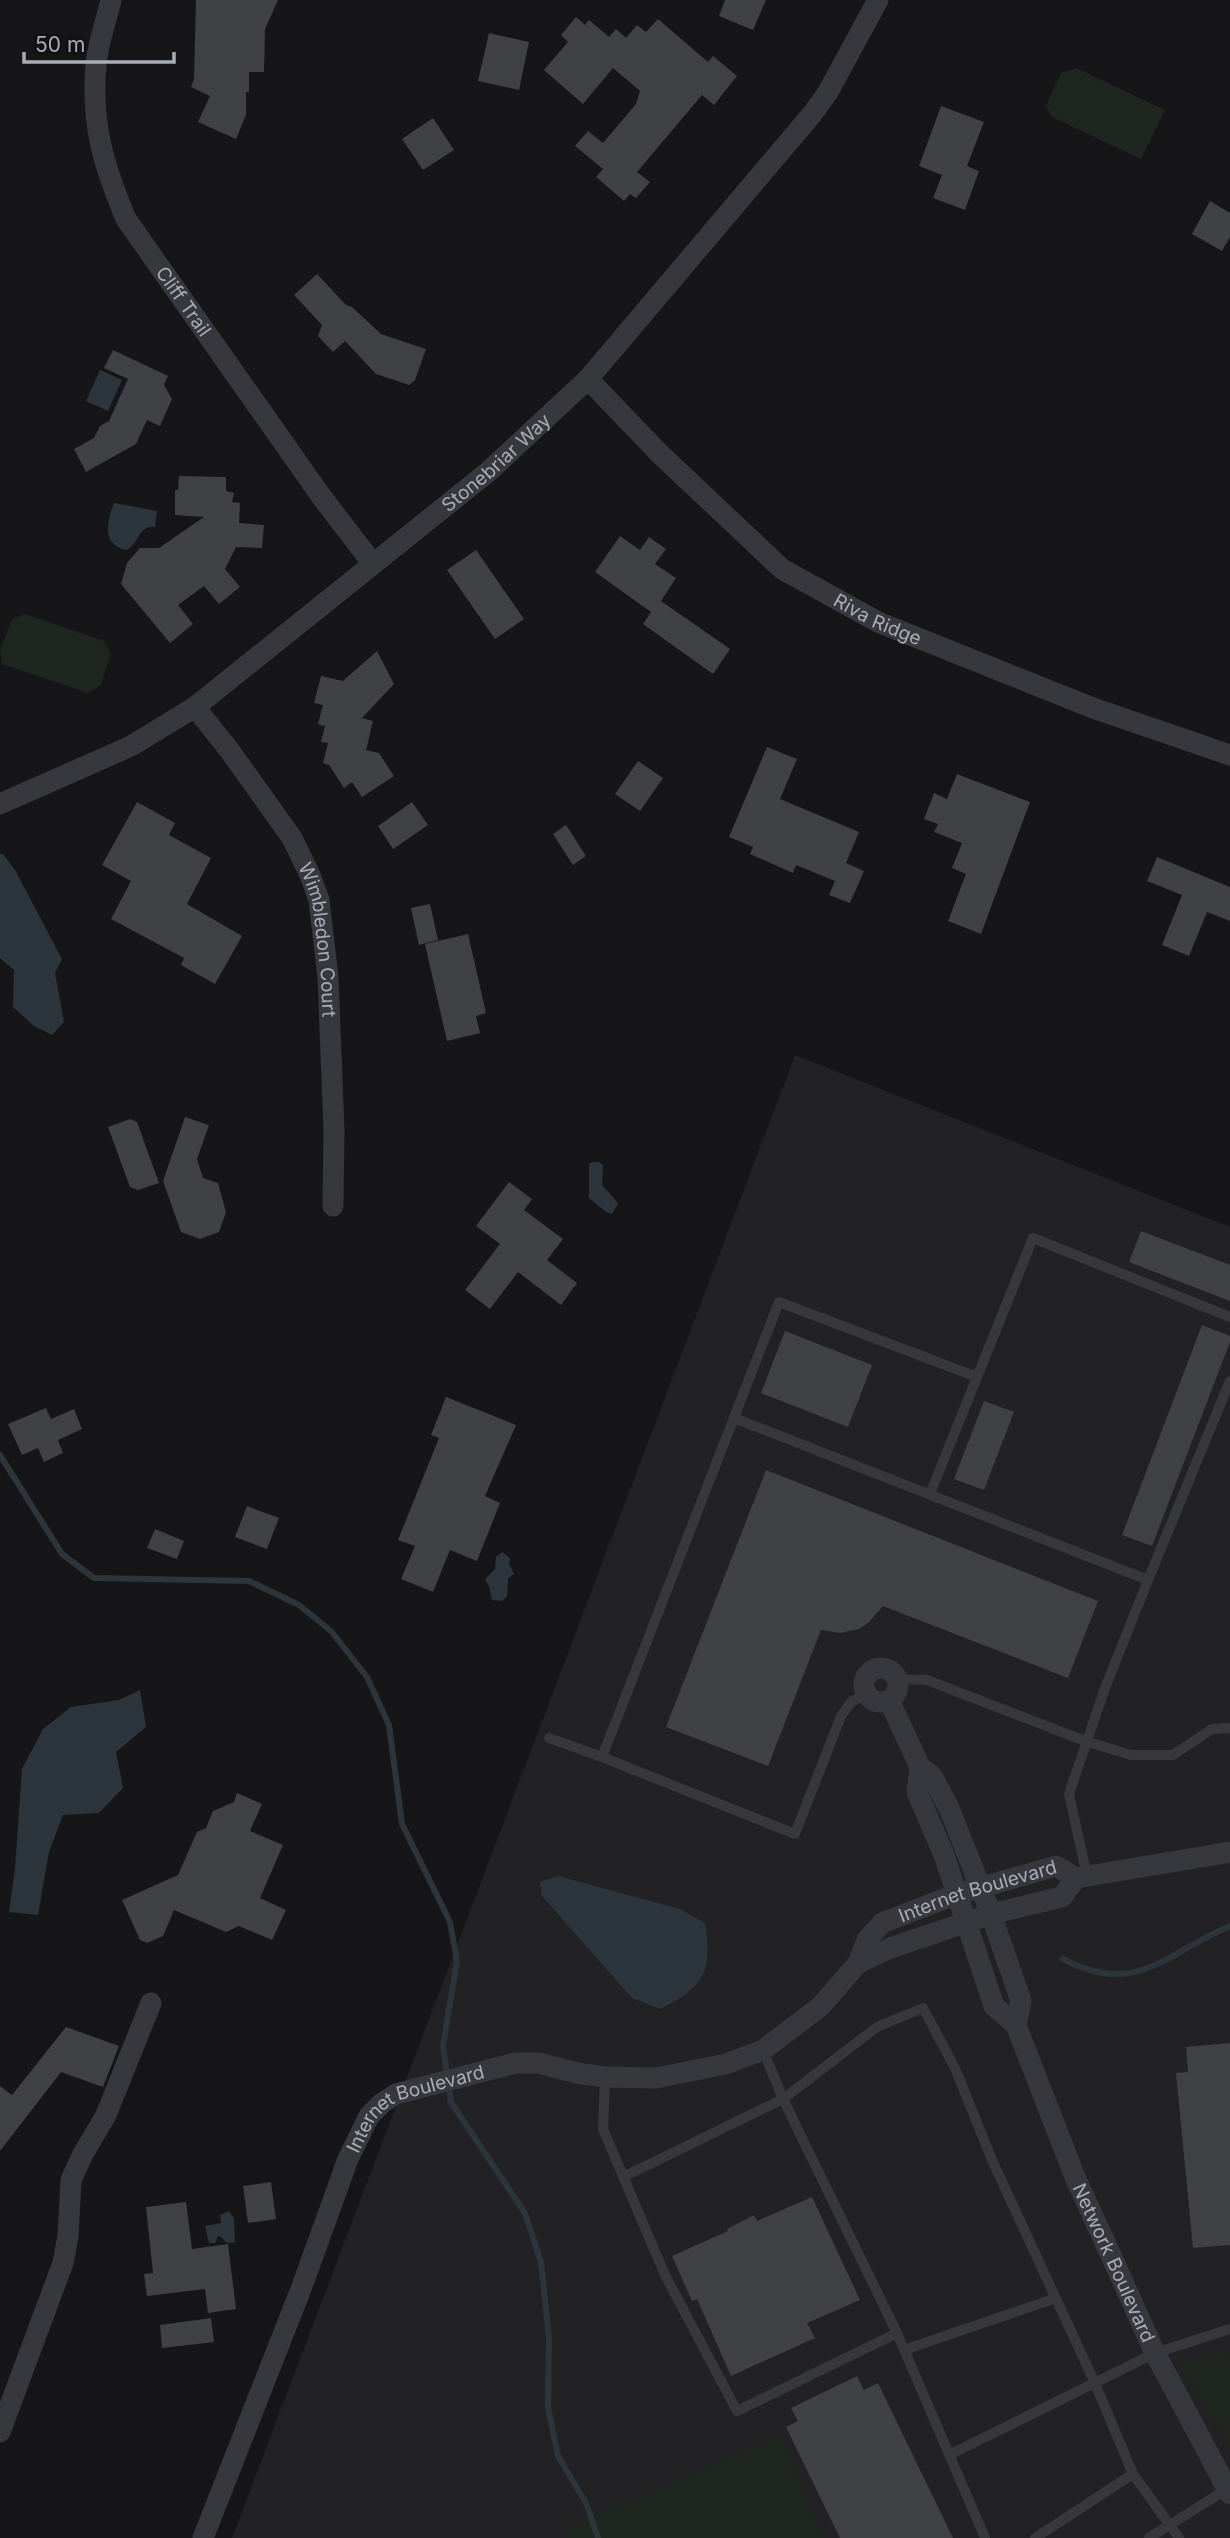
<svg xmlns="http://www.w3.org/2000/svg" width="1230" height="2538" viewBox="0 0 1230 2538" font-family="Inter,sans-serif">
	<style>
		.built { fill: #222225 }
		.green { fill: #1e261f }
		.water { fill: #2c353c }
		.lines { fill: none; stroke-linecap: round; stroke-linejoin: round }
		.stream { stroke: #2c353c; stroke-width: 6 }
		.building { fill: #404145 }
		.service { stroke: #37383d; stroke-width: 10 }
		.minor { stroke: #37383d; stroke-width: 21 }
		.labels { text-anchor: middle; dominant-baseline: central; stroke-width: 5; stroke-linejoin: round; paint-order: stroke }
		.street-label { font-size: 19px; fill: #a8adb8; stroke: #111113 }
	</style>
	<rect width="100%" height="100%" fill="#161618"/>
	<path class="built" d="M795 1055 1230 1227V2538H232Z"/>
	<path class="green" d="M1076 68 1165 110 1141 159 1052 117 1046 106 1061 73Z
		M25 614 104 641 111 654 101 685 88 693 2 664 0 650 12 619Z
		M1224 2351 1230 2363V2446L1177 2363Z
		M781 2434 824 2538H568V2528Z"/>
	<path class="water" d="M100 370 122 380 108 411 86 401Z
		M114 503 157 511 155 527C138 525 140 543 127 550 101 545 107 522 114 503Z
		M0 854H3L15 870 62 959 55 973 64 1022 52 1035 34 1026 13 1007 14 970 0 958Z
		M593 1162H599L603 1165 602 1185 618 1203 612 1214 606 1212 589 1198V1164Z
		M502 1552 510 1558 509 1564 514 1574 508 1579 507 1596 502 1601 492 1600 489 1586 485 1579 495 1569 496 1557Z
		M140 1690 146 1727 116 1752 123 1788 99 1813 63 1815 49 1852 38 1915 9 1912 15 1869 22 1769 43 1729 71 1707 119 1700Z
		M558 1876 680 1909 705 1923C713 1972 704 1987 660 2009L632 1998 542 1896 540 1882Z
		M229 2211 234 2219 235 2242 227 2243 220 2236 217 2237 216 2243H209L205 2226 221 2223 220 2215Z"/>
	<g class="lines">
		<path class="stream" d="M0 1455 62 1554 94 1578 249 1581 299 1605 331 1631 367 1677 389 1725 402 1824 450 1922 457 1961 443 2046 451 2102 525 2213 541 2262 549 2338 548 2408 558 2456 586 2503 598 2538
			M1063 1959C1137 1998 1167 1952 1230 1926"/>
	</g>
	<path class="building" d="M196 0H278L265 29 264 72H249V92H246V115L236 139 198 122 210 96 191 87 194 79Z
		M725 0H766L753 30 719 16Z
		M576 17 585 25 589 20 609 37 616 29 626 38 637 25 646 32 658 19 708 62 713 56 737 76 714 105 702 95 637 172 650 182 636 198 630 194 624 201 596 177 603 169 575 146 588 131 603 143 636 104 640 91 613 68 583 104 544 70 568 42 561 35Z
		M489 33 529 42 519 90 478 81Z
		M941 106 984 122 967 166 979 171 965 210 933 198 942 175 919 166Z
		M433 118 454 150 423 170 402 139Z
		M1210 201 1230 213V237L1222 251 1192 234Z
		M317 274 346 305 352 307 381 334 426 349 415 380 409 385 376 374 345 341 333 352 318 336 322 325 294 295Z
		M113 350 168 376 164 385 172 399 160 426 147 420 136 444 86 472 74 449 94 438 100 426 109 421 128 379 104 368Z
		M179 476 226 477V491L234 493 232 502 240 503 239 523 264 525 262 548 236 547 225 569 240 587 219 604 204 586 178 605 193 624 170 643 121 584 127 563 140 548H159L204 517 175 515V490H178Z
		M620 536 640 550 649 537 666 549 655 564 676 578 661 601 730 649 713 674 643 624 651 612 595 572Z
		M476 550 524 619 495 639 447 570Z
		M377 651 394 684 362 718 373 721 366 750 379 753 394 776 362 797 352 782 344 788 329 765 323 763 328 743 321 742 325 726 318 724 323 705 314 703 321 676 343 681Z
		M767 747 797 759 780 799 859 832 846 863 864 871 850 903 829 895 835 881 796 865 793 873 750 854 753 847 729 837Z
		M638 761 663 778 640 811 615 794Z
		M957 774 1030 802 981 934 948 921 966 874 952 868 962 843 934 832 938 824 924 819 934 793 947 799Z
		M137 802 175 823 169 835 211 858 187 904 242 936 215 984 181 965 184 958 111 919 131 881 102 865Z
		M412 802 428 825 393 849 378 826Z
		M566 825 586 856 573 865 553 834Z
		M1157 857 1230 887V921L1207 912 1189 956 1162 945 1182 895 1147 881Z
		M430 904 438 940 419 945 411 908Z
		M468 934 486 1013 476 1016 480 1033 447 1041 425 944Z
		M185 1117 209 1125 197 1159 203 1178 218 1183 226 1212 219 1232 200 1239 181 1232 163 1181Z
		M130 1119 137 1122 159 1183 138 1190 130 1187 108 1127Z
		M509 1182 532 1199 524 1210 563 1239 547 1260 577 1283 561 1305 518 1272 490 1309 465 1290 500 1244 476 1226Z
		M1141 1231 1230 1265V1301L1129 1262Z
		M1202 1325 1230 1336V1342L1152 1546 1122 1535Z
		M785 1331 872 1365 848 1427 761 1393Z
		M446 1397 516 1425 485 1496 500 1503 477 1561 450 1550 433 1592 401 1579 415 1546 398 1540 439 1438 431 1435Z
		M984 1401 1014 1412 984 1490 954 1479Z
		M46 1408 51 1419 74 1409 82 1429 58 1440 63 1453 44 1462 38 1448 22 1455 8 1424Z
		M766 1470 1098 1601 1068 1678 883 1606 868 1623 859 1629 840 1633 821 1630 768 1766 666 1727Z
		M247 1506 279 1518 267 1549 235 1537Z
		M155 1529 184 1541 177 1559 147 1548Z
		M237 1793 262 1804 250 1831 283 1845 260 1898 286 1910 272 1940 239 1926 226 1932 174 1910 163 1936 147 1943 140 1940 122 1900 178 1875 197 1832 206 1828 213 1811 234 1802Z
		M66 2027 119 2046 103 2087 61 2072 0 2151V2086L12 2095Z
		M1230 2043V2245L1193 2248 1176 2073 1188 2072 1186 2047Z
		M271 2182 276 2219 248 2223 243 2186Z
		M812 2197 860 2300 807 2323 815 2338 731 2376 697 2299 692 2301 672 2256 728 2231 727 2229 754 2215 757 2221Z
		M186 2202 192 2249 228 2244 236 2309 208 2313 205 2289 147 2296 144 2274 153 2273 146 2207Z
		M211 2318 214 2342 162 2348 160 2325Z
		M857 2376 864 2390 878 2383 953 2538H840L786 2427 798 2421 791 2408Z"/>
	<g class="lines">
		<path class="service" d="M734 1418 1148 1580 1105 1688 1069 1794 1087 1876
			M930 1494 1033 1238 1230 1317
			M1148 1580 1230 1381
			M897 1679 927 1680 1088 1742 1131 1755H1173L1212 1729 1230 1728
			M867 1695 852 1701 841 1716 795 1834 602 1757 779 1302 977 1377
			M549 1738 602 1757
			M763 2050 783 2099 897 2333 985 2538
			M605 2077 603 2129 665 2275 737 2411 897 2333
			M623 2177 783 2099 877 2027 923 2008 955 2068 992 2160 1094 2381 1133 2474 1035 2538
			M904 2350 1056 2298
			M949 2455 1155 2353 1230 2329
			M1133 2474 1179 2538
			M1149 2538 1227 2489"/>
		<g class="minor">
			<path id="s1" d="M111 0C106 21 98 43 96 64 91 124 103 164 126 219L321 496 373 564"/>
			<path id="s2" d="M588 379 660 454 782 569 878 622 1093 708 1230 755"/>
			<path id="s3" d="M195 707 230 751 292 838 310 875 319 900 328 977 334 1130 333 1206"/>
			<path id="s4" d="M0 804 131 746 195 707 488 472 588 379 813 113 828 92 878 0"/>
			<circle cx="881" cy="1685" r="17"/>
			<path d="M889 1700 920 1767 932 1776 949 1808 991 1914 1021 2001 1016 2025"/>
			<path id="s5" d="M920 1767 917 1792 944 1855 994 2006 1016 2025 1075 2177 1114 2262 1155 2353 1230 2494"/>
			<path d="M858 1963 893 1947 991 1914 1062 1897 1076 1878"/>
			<path d="M0 2432 63 2263 68 2236 71 2180 83 2154 106 2115 151 2003"/>
			<path id="s6" d="M203 2538 301 2289 348 2159 369 2116 382 2103 396 2094 515 2063H538L577 2073 605 2077 656 2078 726 2064 763 2050 821 2006 858 1963 867 1940 882 1923 957 1894 1056 1866 1076 1878 1230 1852"/>
		</g>
	</g>
	<g class="labels">
		<g class="street-label">
			<text stroke="none"><textPath href="#s1" startOffset="326">Cliff Trail</textPath></text>
			<text stroke="none"><textPath href="#s4" startOffset="606">Stonebriar Way</textPath></text>
			<text stroke="none"><textPath href="#s2" startOffset="380">Riva Ridge</textPath></text>
			<text stroke="none"><textPath href="#s3" startOffset="270">Wimbledon Court</textPath></text>
			<text stroke="none"><textPath href="#s6" startOffset="1143">Internet Boulevard</textPath></text>
			<text stroke="none"><textPath href="#s6" startOffset="497">Internet Boulevard</textPath></text>
			<text stroke="none"><textPath href="#s5" startOffset="539">Network Boulevard</textPath></text>
		</g>
	</g>
	<path d="M24 52v10h150v-10" fill="none" stroke="#a8adb8" stroke-width="3.5"/>
	<text x="35" y="52" font-size="21" fill="#a8adb8" stroke="#111113" stroke-width="5" paint-order="stroke">50 m</text>
</svg>
